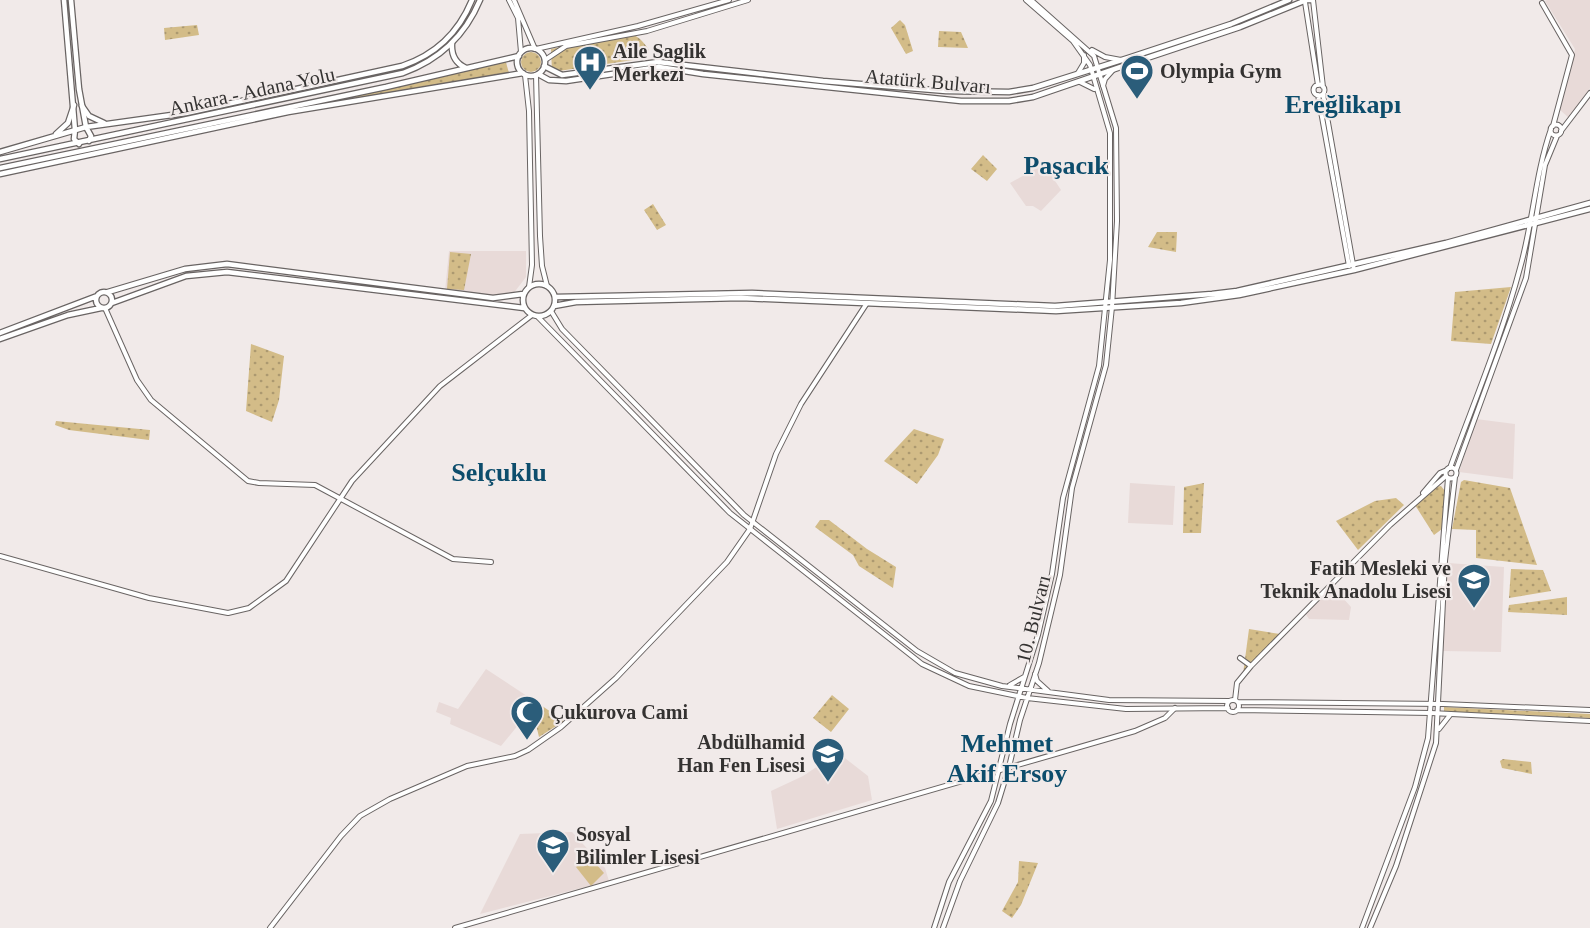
<svg xmlns="http://www.w3.org/2000/svg" width="1590" height="928" viewBox="0 0 1590 928" font-family="'Times New Roman',serif">
	<style>
		.built { fill: #e8dad8 }
		.grass { fill: url(#grass-dots) }
		.pitch { fill: #d3bc88 }
		.lines { fill: none; stroke-linecap: round; stroke-linejoin: round }
		.tertiary-casing { stroke: #696463; stroke-width: 6 }
		.secondary-casing { stroke: #696463; stroke-width: 6 }
		.primary-casing { stroke: #696463; stroke-width: 7 }
		.trunk-casing { stroke: #696463; stroke-width: 7 }
		.tertiary { stroke: #fff; stroke-width: 4 }
		.secondary { stroke: #fff; stroke-width: 4 }
		.primary { stroke: #fff; stroke-width: 4.5 }
		.trunk { stroke: #fff; stroke-width: 4.5 }
		.labels { text-anchor: middle; dominant-baseline: central; stroke-width: 4.5; stroke-linejoin: round; paint-order: stroke }
		.poi-label { font-size: 20px; font-weight: bold; fill: #343231; stroke: #f1eae9; text-anchor: start }
		.street-label { font-size: 20px; fill: #343231; stroke: #f1eae9 }
		.district-label { font-size: 26px; font-weight: bold; fill: #0d4d6c; stroke: #f1eae9 }
	</style>
	<defs>
		<pattern id="grass-dots" width="8" height="8" patternUnits="userSpaceOnUse" patternTransform="scale(1.5)"><rect width="8" height="8" fill="#d3bc88"/><path d="M2 2h.1M6 6h.1" fill="none" stroke="#ac9970" stroke-width="1.8" stroke-linecap="round"/></pattern>
	</defs>
	<rect width="100%" height="100%" fill="#f1eae9"/>
	<path class="built" d="M1547 0H1590V88L1569 118 1560 110 1575 49 1545 1Z
		M1044 164 1061 190 1041 211 1033 206H1026L1010 183Z
		M449 251H526V277L513 294 494 296 445 291Z
		M1476 419 1515 424 1513 479 1459 472Z
		M1130 483 1175 486 1173 525 1128 523Z
		M1448 563 1504 567 1501 652 1443 651Z
		M1333 587 1351 607 1349 620 1309 619 1305 613Z
		M486 669 527 696 525 704 530 720 519 724 501 746 450 724 451 718 436 712 439 702 458 709Z
		M832 748 868 776 872 800 777 829 771 791 803 776 821 764Z
		M572 832 605 868 609 881 480 914 520 834Z"/>
	<path class="grass" d="M900 20 905 25 913 51 906 54 891 28Z
		M197 25 199 35 165 40 164 28Z
		M939 31 961 32 968 48 938 47Z
		M626 33C637 34 643 41 649 50L640 59 552 72 551 49Z
		M521 62a10 10 0 1 1 20 0a10 10 0 1 1-20 0Z
		M505 59 509 73 355 98V96L421 82Z
		M983 155 997 169 987 181 971 169Z
		M653 204 666 225 657 230 644 210Z
		M1157 232H1177L1176 252 1148 247Z
		M450 252 471 254 464 290 447 289Z
		M1511 287 1491 344 1451 341 1455 292Z
		M251 344 284 356 279 400 272 422 246 411Z
		M56 421 150 430 149 440 69 430 55 425Z
		M914 429 944 439 938 455 917 484 884 461Z
		M1464 480 1510 488 1537 565 1476 558V530L1452 529 1461 482Z
		M1204 483 1201 533H1183L1184 487Z
		M1441 486 1445 491 1442 529 1434 535 1415 505 1435 487Z
		M1396 498 1404 505 1358 550 1336 521 1375 501Z
		M820 520H829L867 549 896 567 893 588 859 566 853 555 815 527Z
		M1511 569 1543 570 1551 591 1509 598Z
		M1567 597V615L1508 612 1509 605Z
		M1249 629 1280 634 1243 674Z
		M832 695 849 709 831 732 813 718Z
		M535 701 564 721 539 737 531 704Z
		M1444 707 1590 714V718L1444 712Z
		M1503 759 1531 762 1532 774 1502 768 1500 761Z
		M1019 861 1038 863 1021 905 1012 918 1002 911 1018 882Z"/>
	<path class="pitch" d="M589 856 604 873 591 886 576 867Z"/>
	<g class="lines">
		<g class="tertiary-casing">
			<path id="tertiary" d="M1542 3 1572 55 1553 126
				M1550.5 130a5.5 5.5 0 1 1 11 0a5.5 5.5 0 1 1-11 0Z
				M1561 131 1590 93
				M105 308 137 380 151 400 248 481 259 483 315 485 453 559 491 562
				M1445.5 473a5.5 5.5 0 1 1 11 0a5.5 5.5 0 1 1-11 0Z
				M1450 468C1474 402 1502 336 1520 268 1533 223 1535 175 1551 129
				M1456 470 1526 278 1545 165 1557 136
				M1423 493 1440 473 1447 470
				M0 556 149 598 228 613 249 608 286 581 352 481 440 386 532 315
				M1240 658 1251 666
				M1235 700 1237 683 1251 666 1390 525 1446 476
				M1439 729 1450 715
				M270 928 341 836 360 816 390 799 467 766 515 756 528 750 561 727 616 678 727 562 750 529 776 454 801 404 867 303
				M455 928 1135 731 1165 718 1175 708
				M1362 928 1415 787 1428 738 1448 478
				M1370 928 1396 866 1436 743 1445 561 1455 477"/>
		</g>
		<g class="secondary-casing">
			<path id="secondary" d="M509 0 518 18 521 52
				M514 0 535 49
				M1313 0 1323 87
				M1305 2 1318 85
				M536 49 638 26 729 0
				M1092 50 1105 57 1121 60
				M545 60 566 46 647 31 748 0
				M1078 73 1084 63V55
				M525 75 529 111 532 265 529 287
				M536 75 540 236 542 266 547 286
				M1080 82 1094 89
				M1313.5 90a5.5 5.5 0 1 1 11 0a5.5 5.5 0 1 1-11 0Z
				M1103 86 1105 79 1113 70
				M1323 94 1354 270
				M1318 95 1349 266
				M551 311 562 329 744 515 917 651 955 673 1002 686 1109 700 1229 701
				M538 317 730 513 922 664 969 686 1027 698 1126 709 1228 708
				M1035 674 1037 681 1048 691
				M1010 685 1024 677
				M1227 706a6 6 0 1 1 12 0a6 6 0 1 1-12 0Z
				M1238 702 1443 704 1590 710
				M1237 710 1431 713 1590 721
				M934 928 949 882 991 801 1010 724 1038 635 1052 574 1063 498 1099 366 1110 260V133L1090 65 1073 41 1026 0
				M943 928 960 881 998 803 1009 767 1020 720 1039 663 1060 575 1072 488 1106 365 1112 307 1117 221 1116 128 1094 56 1031 0"/>
		</g>
		<g class="primary-casing">
			<path id="primary" d="M64 0 75 130
				M71 0 79 89 86 127
				M1302 0H1312
				M452 43C451 55 455 63 466 68
				M517 62a14 14 0 1 1 28 0a14 14 0 1 1-28 0Z
				M544 66 562 75 658 62 823 81 946 91 1009 92 1033 88 1128 58 1231 24 1289 0
				M538 74 549 80 566 81 659 67 703 74 961 101H1009L1033 97 1141 60 1240 27 1304 1
				M0 168 386 87 519 56
				M0 174 288 112 523 73
				M523 300a16 16 0 1 1 32 0a16 16 0 1 1-32 0Z
				M96 300a8 8 0 1 1 16 0a8 8 0 1 1-16 0Z
				M108 292 185 269 227 264 493 298 523 294
				M555 297 752 293 1055 306 1212 294 1237 291 1446 243 1590 203
				M112 303 186 276 227 272 524 308
				M554 306 576 302 741 298 1056 311 1181 303 1239 295 1354 270 1590 209
				M0 333 97 296
				M0 339 68 315 101 308"/>
		</g>
		<g class="trunk-casing">
			<path id="trunk" d="M82 106 89 116 104 123
				M86 127 91 136 89 141
				M75 130 74 139 79 144
				M56 134 68 123 74 105
				M0 152 86 127 186 113 402 66C435 55 459 32 472 0
				M0 159 403 73C439 60 465 36 480 0"/>
		</g>
		<use href="#tertiary" class="tertiary"/>
		<use href="#secondary" class="secondary"/>
		<use href="#primary" class="primary"/>
		<use href="#trunk" class="trunk"/>
	</g>
	<defs>
		<g id="hospital-pin" transform="scale(1.725)"><path d="M0 17L-7.5 6A9.5 9.5 0 1 1 7.5 6Z" fill="#2b5d7a" stroke="#f1eae9"/><path d="M-5-5h3v3.5h4V-5h3V5h-3V1.5h-4V5h-3Z" fill="#fff"/></g>
		<g id="stadium-pin" transform="scale(1.725)"><path d="M0 17L-7.5 6A9.5 9.5 0 1 1 7.5 6Z" fill="#2b5d7a" stroke="#f1eae9"/><path d="M0-5a6.5 5 0 1 0 0 10a6.5 5 0 1 0 0-10ZM-3.5-1.8h7v3.6h-7Z" fill="#fff"/></g>
		<g id="university-pin" transform="scale(1.725)"><path d="M0 17L-7.5 6A9.5 9.5 0 1 1 7.5 6Z" fill="#2b5d7a" stroke="#f1eae9"/><path d="M0-5L7-2L0 1L-7-2ZM-4 1L0 2.5L4 1V4Q0 6-4 4Z" fill="#fff"/></g>
		<g id="mosque-pin" transform="scale(1.725)"><path d="M0 17L-7.5 6A9.5 9.5 0 1 1 7.5 6Z" fill="#2b5d7a" stroke="#f1eae9"/><path d="M3.5-4.9A6 6 0 1 0 3.5 4.9A5 5 0 1 1 3.5-4.9Z" fill="#fff"/></g>
	</defs>
	<g fill-rule="evenodd">
		<use href="#hospital-pin" x="590" y="62"/>
		<use href="#stadium-pin" x="1137" y="71"/>
		<use href="#university-pin" x="1474" y="580"/>
		<use href="#mosque-pin" x="527" y="712"/>
		<use href="#university-pin" x="828" y="754"/>
		<use href="#university-pin" x="553" y="845"/>
	</g>
	<g class="labels">
		<g class="poi-label">
			<text x="613" y="51">Aile Saglik<tspan x="613" dy="23">Merkezi</tspan></text>
			<text x="1160" y="71">Olympia Gym</text>
			<text x="1451" y="568" text-anchor="end">Fatih Mesleki ve<tspan x="1451" dy="23">Teknik Anadolu Lisesi</tspan></text>
			<text x="550" y="712">Çukurova Cami</text>
			<text x="805" y="742" text-anchor="end">Abdülhamid<tspan x="805" dy="23">Han Fen Lisesi</tspan></text>
			<text x="576" y="834">Sosyal<tspan x="576" dy="23">Bilimler Lisesi</tspan></text>
		</g>
		<g class="street-label">
			<text transform="translate(928 81) rotate(5)">Atatürk Bulvarı</text>
			<text transform="translate(252 91) rotate(-12)">Ankara - Adana Yolu</text>
			<text transform="translate(1033 619) rotate(-76)">10. Bulvarı</text>
		</g>
		<g class="district-label">
			<text x="1343" y="104">Ereğlikapı</text>
			<text x="1066" y="165">Paşacık</text>
			<text x="499" y="472">Selçuklu</text>
			<text x="1007" y="743">Mehmet<tspan x="1007" dy="30">Akif Ersoy</tspan></text>
		</g>
	</g>
</svg>
